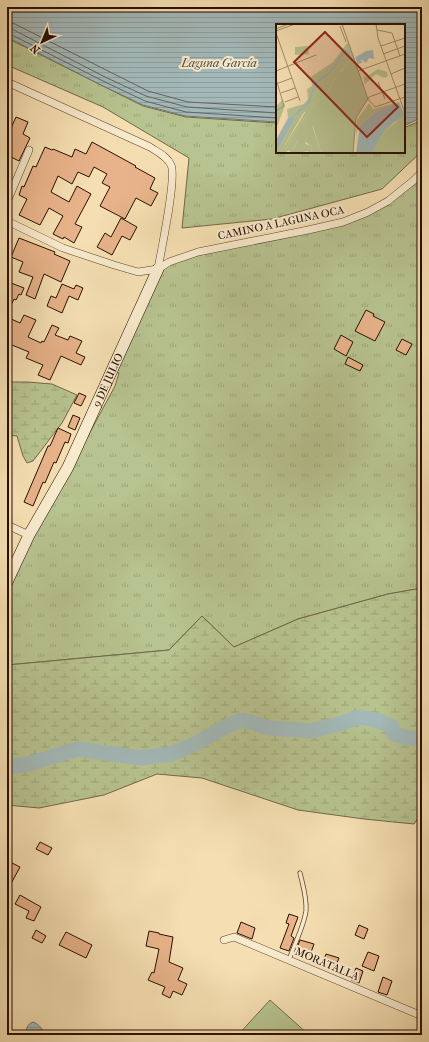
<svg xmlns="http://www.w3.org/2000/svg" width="429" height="1042" viewBox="0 0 429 1042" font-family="'IM FELL French Canon',serif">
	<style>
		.grass { fill: url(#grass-tufts); stroke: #706948 }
		.wetland { fill: url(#wetland-marsh); stroke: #706948 }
		.pitch { fill: #b7c390; stroke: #706948 }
		.water { fill: url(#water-rules); stroke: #72756f }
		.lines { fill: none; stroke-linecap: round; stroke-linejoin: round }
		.shore { stroke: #66645c; stroke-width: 1 }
		.river { stroke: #a3b9b9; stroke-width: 15 }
		.building { fill: #e8b38a; stroke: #290f00 }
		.lane-casing { stroke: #5c432c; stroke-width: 5 }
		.street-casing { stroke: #5c432c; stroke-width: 8 }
		.secondary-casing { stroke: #290f00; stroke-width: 12 }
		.lane { stroke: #f8eacd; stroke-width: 3.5 }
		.street { stroke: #f8eacd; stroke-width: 7 }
		.secondary { stroke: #f8eacd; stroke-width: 11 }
		.labels { text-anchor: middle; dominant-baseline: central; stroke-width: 4; stroke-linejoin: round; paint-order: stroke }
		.street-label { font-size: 11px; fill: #290f00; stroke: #f8eacd }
		.water-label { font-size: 12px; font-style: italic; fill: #544a41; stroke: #f8eacd }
		.inset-river { fill: none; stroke: #a3b9b9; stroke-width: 2 }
		.inset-road { fill: none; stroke: #a38c6b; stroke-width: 1 }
		.view { fill: #8f2418; fill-opacity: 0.15; stroke: #8f2418; stroke-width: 2 }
		.inset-edge { fill: none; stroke: #290f00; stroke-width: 2 }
	</style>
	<defs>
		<pattern id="grass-tufts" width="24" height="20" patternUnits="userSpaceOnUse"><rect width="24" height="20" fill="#b7c390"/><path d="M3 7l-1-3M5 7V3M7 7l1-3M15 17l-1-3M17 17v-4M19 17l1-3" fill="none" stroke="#9da67a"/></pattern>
		<pattern id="wetland-marsh" width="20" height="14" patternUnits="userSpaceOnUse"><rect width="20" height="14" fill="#b7c390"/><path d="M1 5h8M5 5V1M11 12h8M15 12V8" fill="none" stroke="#9da67a"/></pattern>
		<pattern id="water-rules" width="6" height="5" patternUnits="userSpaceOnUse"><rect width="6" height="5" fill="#a3b9b9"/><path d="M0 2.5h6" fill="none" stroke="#8c9e9d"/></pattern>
	</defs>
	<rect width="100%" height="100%" fill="#f5dfb2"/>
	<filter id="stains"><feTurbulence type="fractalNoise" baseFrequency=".005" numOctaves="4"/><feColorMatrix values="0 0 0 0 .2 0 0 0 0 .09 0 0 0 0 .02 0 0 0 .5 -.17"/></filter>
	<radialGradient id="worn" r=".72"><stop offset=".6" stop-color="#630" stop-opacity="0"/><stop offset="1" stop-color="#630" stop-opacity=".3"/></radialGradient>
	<path class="grass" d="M7 38 143 106 186 117 277 123V152H404V128L422 120V151L382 189 272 219 182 228 189 158 103 107 7 65Z
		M422 172V588L388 594 298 619 234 647 202 616 169 650 7 665V582L35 534 115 386 119 373 112 371 158 269 169 262 308 230 368 212Z"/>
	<path class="wetland" d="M10 382H28L52 384 77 395 62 423 33 461 27 463 23 456 17 436 7 435V383Z
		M422 588V813L414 824 364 819 298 810 202 778 157 774 104 795 39 808 7 805V665L169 650 202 616 234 647 298 619 388 594Z"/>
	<path class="pitch" d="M270 1000 309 1035H238Z"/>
	<path class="water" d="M7 7H422V117L404 126V25H277V122L185 116 143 105 101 85 7 37Z
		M33 1022C40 1024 42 1031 48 1035H26C26 1029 27 1024 33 1022Z"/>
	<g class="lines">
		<path class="shore" d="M7 22 15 24 108 71 148 91 188 102 277 107
			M7 28 12 29 105 77 146 96 187 107 277 113
			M7 33 10 34 103 81 145 101 186 112 277 118"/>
		<path class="river" d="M7 767 28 764 78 749 140 758 171 754 193 745 229 725 243 720 269 728 286 729 311 731 342 723 360 717 379 721 392 727 393 733C402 737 413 741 422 736"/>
	</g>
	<path class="building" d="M16 117 28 122 23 134 30 138 19 161 7 155V137Z
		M92 142 136 166 135 167 155 178 150 189 158 193 151 206 136 198 125 219 100 206 110 187 102 183 107 174 94 167 89 177 78 172 72 184 58 176 51 192 69 202 77 186 91 194 75 224 82 227 74 243 64 237 63 239 53 234 63 216 49 208 40 225 19 215 27 199 19 195 22 186 24 187 33 166 36 167 45 147 52 150 53 149 72 157 75 149 86 154Z
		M121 218 137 227 130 240 122 236 112 255 97 247 105 233 111 237Z
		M19 238 55 252 54 254 70 261 61 282 44 274 35 299 26 295 33 277 19 272 23 262 11 257Z
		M11 283 24 288 21 295 19 294 16 300 14 299 7 314V288L9 289Z
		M62 284 74 289 76 285 83 288 78 300 69 296 62 313 47 306 51 296 56 298Z
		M366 310 374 314 373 316 385 322 375 341 355 331Z
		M24 315 36 320 28 337 41 343 42 341 44 342 52 325 59 328 55 335 68 340 70 336 82 341 76 353 85 357 81 365 61 356 50 380 38 375 43 365 26 358 29 352 7 343V317L20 323Z
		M341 335 353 342 346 356 334 349Z
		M402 339 412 344 406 355 396 350Z
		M348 357 363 365 360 371 345 364Z
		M79 393 86 396 81 406 74 403Z
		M73 415 80 418 75 430 68 427Z
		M58 428 71 434 68 443 65 442 56 463 54 462 45 483 43 482 33 506 24 502 48 446H50Z
		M40 842 52 848 48 855 36 849Z
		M10 862 20 867 7 891V867Z
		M20 895 41 907 34 921 26 918 29 911 15 904Z
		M289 914 298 917 291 936 294 938 289 951 280 948 289 924 286 923Z
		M241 922 255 928 252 939 237 933Z
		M359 925 368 929 364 939 355 935Z
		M36 930 46 936 42 943 32 938Z
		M149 931 159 933V934L173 937 169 962 183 968 178 980 187 984 182 995 173 991 170 998 162 994 165 987 148 980 152 972 154 973 159 949 146 946Z
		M66 932 92 945 86 958 59 945Z
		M300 940 314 944 310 955 296 950Z
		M368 952 379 956 374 971 362 966Z
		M326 954 339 958 334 970 322 965Z
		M356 968 363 971 359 983 351 980Z
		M383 977 392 981 387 995 378 992Z"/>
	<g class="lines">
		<g class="lane-casing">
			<path id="lane" d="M289 960C294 945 304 926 306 911 307 898 303 886 300 873"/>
		</g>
		<g class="street-casing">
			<path id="street" d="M7 82 150 147C157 152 167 156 171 165 177 177 161 251 158 269
				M7 202 29 150
				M7 221 63 248 114 265 138 272 158 269 169 262 198 252 308 230 343 222 368 212 388 201 413 181 422 172
				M7 525 29 535
				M224 940 234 937 422 1016"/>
		</g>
		<g class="secondary-casing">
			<g id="secondary">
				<path id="s1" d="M7 582 29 535 68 467 158 269"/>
			</g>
		</g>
		<use href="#lane" class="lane"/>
		<use href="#street" class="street"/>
		<use href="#secondary" class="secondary"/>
	</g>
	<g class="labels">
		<g class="street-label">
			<text transform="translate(281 223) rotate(-12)">CAMINO A LAGUNA OCA</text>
			<text stroke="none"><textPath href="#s1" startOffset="226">9 DE JULIO</textPath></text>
			<text transform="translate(327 964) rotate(23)">MORATALLA</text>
		</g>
		<g class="water-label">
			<text x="219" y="63">Laguna García</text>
		</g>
	</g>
	<g transform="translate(276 24)">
		<rect width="129" height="129" fill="#f5dfb2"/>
		<path d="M78 33 92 75 80 94 77 129H45L37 102 21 117 15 129 13 126 8 129 22 102 42 76 49 73 60 53ZM7 75 9 82 0 105V82ZM123 78 100 88 84 101 80 111 81 96 93 79 97 85ZM128 86 129 129H96L108 107 120 98Z" fill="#b7c390"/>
		<path d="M29 86 4 129H0L19 94ZM28 119 36 123 35 129 31 127 24 129Z" fill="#b7c390"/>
		<path d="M72 18 78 33 64 48V53H60L49 73 42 76 22 102 8 129H4L30 87 20 95 17 91 12 94 11 85 28 80 32 75 31 65 36 62 35 53 57 38ZM102 45 111 48 112 52 108 54 100 50 89 60 87 52 90 53ZM36 101 45 129H35L36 123 30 118 24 129H15L26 108 33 106Z" fill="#b7c390"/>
		<path d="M32 22 33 30 19 31V23Z" fill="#b7c390"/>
		<path d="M97 26 98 35 93 34 90 39 85 35 86 39 81 40 79 31 80 33 90 27ZM123 78 128 90 108 107 96 129H80L84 101 100 88ZM17 91 19 94 0 129V116L12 94Z" fill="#a3b9b9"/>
		<path class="inset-river" d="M18 92 33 78 40 59 54 48 70 26 74 29"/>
		<path class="inset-road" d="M66 0 92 75M100 0 102 14 129 89M64 2 70 18M0 5 12 0M101 6 116 9 124 32M0 7 19 0M0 9 24 77M105 22 129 14M107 30 129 22M0 47 40 31M82 47 129 30M115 50 129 44M0 55 8 82 0 87M102 58 109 75M0 60 16 54M5 69 19 64M92 75 99 83 129 73M9 78 22 73M77 129 80 94 93 73 129 60"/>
		<path class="view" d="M49 8 122 83 91 113 18 38Z"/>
		<rect width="129" height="129" class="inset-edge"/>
	</g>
	<rect width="429" height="1042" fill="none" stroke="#f5dfb2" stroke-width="24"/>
	<rect x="8" y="8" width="413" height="1026" fill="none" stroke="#290f00" stroke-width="2"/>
	<rect x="12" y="12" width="405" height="1018" fill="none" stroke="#290f00"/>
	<g transform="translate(42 42) rotate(224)" stroke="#f8eacd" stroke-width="3" paint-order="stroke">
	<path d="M0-3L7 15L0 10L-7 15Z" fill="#290f00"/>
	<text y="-6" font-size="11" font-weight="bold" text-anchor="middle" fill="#290f00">N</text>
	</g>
	<rect width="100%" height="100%" filter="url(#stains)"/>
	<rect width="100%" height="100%" fill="url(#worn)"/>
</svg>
